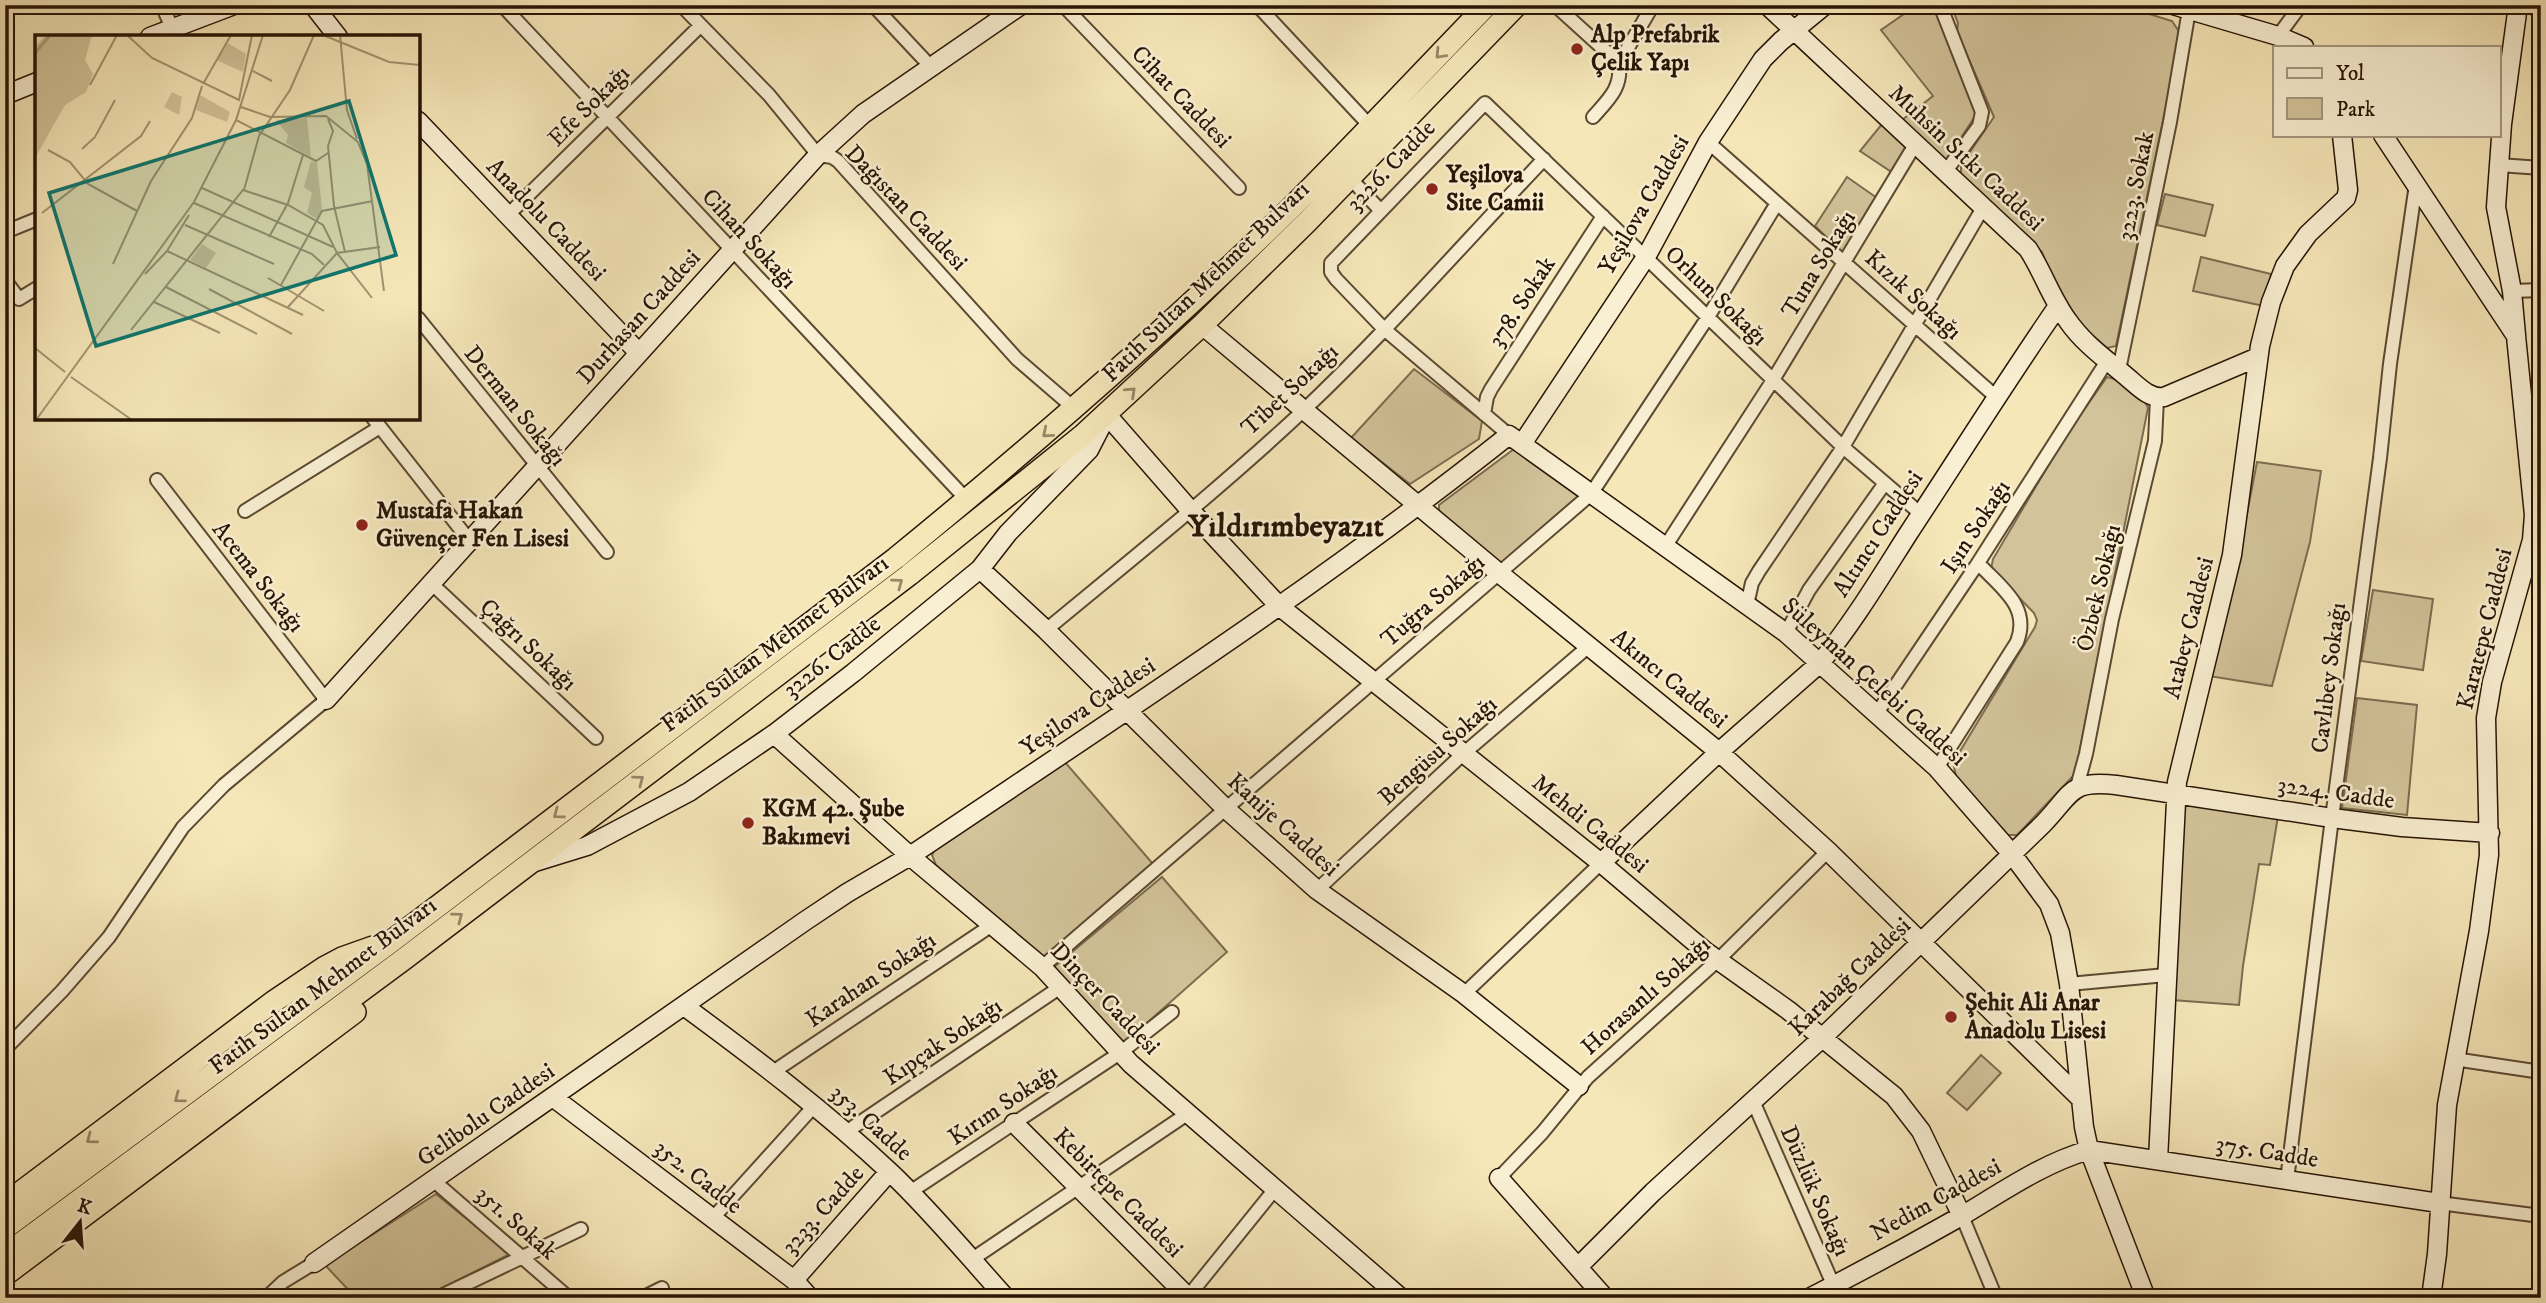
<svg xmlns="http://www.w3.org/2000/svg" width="2546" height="1303" viewBox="0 0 2546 1303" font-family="'IM FELL DW Pica',serif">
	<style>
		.green { fill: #d3c39a; stroke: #7d6c50; stroke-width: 2 }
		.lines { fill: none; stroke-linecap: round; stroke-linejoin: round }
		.street-casing { stroke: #5b4932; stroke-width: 16 }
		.secondary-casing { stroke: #271405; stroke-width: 21 }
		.highway-casing { stroke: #271405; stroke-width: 24 }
		.street { stroke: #f9efd2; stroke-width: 12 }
		.secondary { stroke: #f9efd2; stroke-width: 18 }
		.highway { stroke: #f6e7b9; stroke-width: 21 }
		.oneway { stroke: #998868 }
		.poi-dot { fill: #8f2418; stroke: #f9efd2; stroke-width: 2.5 }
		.labels { text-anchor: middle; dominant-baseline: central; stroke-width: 5; stroke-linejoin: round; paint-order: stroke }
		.poi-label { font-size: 24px; font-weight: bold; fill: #271405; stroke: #f9efd2; text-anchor: start }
		.street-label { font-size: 24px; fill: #271405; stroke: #f9efd2 }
		.district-label { font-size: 32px; font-weight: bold; fill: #271405; stroke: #f9efd2 }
		.inset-river { fill: none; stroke: #b09f7c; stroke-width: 3.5 }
		.inset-road { fill: none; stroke: #a39371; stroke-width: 2 }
		.view { fill: #0f766e; fill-opacity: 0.15; stroke: #0f766e; stroke-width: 3.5 }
		.inset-edge { fill: none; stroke: #271405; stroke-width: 3.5 }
	</style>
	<rect width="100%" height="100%" fill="#f6e7b9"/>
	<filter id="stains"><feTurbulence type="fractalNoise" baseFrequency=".00286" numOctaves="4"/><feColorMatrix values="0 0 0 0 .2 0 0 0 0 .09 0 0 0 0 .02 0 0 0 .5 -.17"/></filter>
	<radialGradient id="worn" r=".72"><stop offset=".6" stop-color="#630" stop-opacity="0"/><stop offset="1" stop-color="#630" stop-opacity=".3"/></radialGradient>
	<path class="green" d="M1917 5H1933L1978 112 1946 160 1902 120 1933 96 1881 30Z
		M1951 5H2120L2172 21 2178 30 2179 44 2116 346 2107 348 2077 324 2057 292 2042 252 1961 174V165L1994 117 1957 32 1958 23Z
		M1882 124 1907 148 1893 173 1860 151Z
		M1847 177 1877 198 1844 254 1815 226Z
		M2165 194 2213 205 2205 236 2157 225Z
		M2201 257 2271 274 2264 306 2193 291Z
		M1414 369 1482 421 1479 439 1410 484 1351 438Z
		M2107 377C2121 380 2143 394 2148 408L2075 774 2017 835H2005L1956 776 1953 763 2035 627 2037 620 2034 613 1991 569 1993 559 2067 434Z
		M1514 449 1579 497 1499 565 1439 513V505Z
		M2257 462 2321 471 2310 542 2272 686 2209 676 2238 561Z
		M2373 590 2433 599 2423 670 2361 661Z
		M2357 698 2417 705 2407 815 2342 808Z
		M1064 761 1153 864 1042 959 936 865 932 855 935 849Z
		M2184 803 2278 816 2270 865 2259 864 2243 966 2239 1005 2172 1000Z
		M1162 877 1227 952 1122 1045 1054 967Z
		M1981 1055 2001 1073 1967 1110 1947 1093Z
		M436 1194 510 1254 422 1298H356L325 1265Z"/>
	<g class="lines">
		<g class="street-casing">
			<path id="street" d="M162 5 172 28 179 37
				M502 5 967 500
				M681 5 769 95 818 155 832 157 838 161 1017 359 1075 409
				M873 5 932 68
				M1063 5 1239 188
				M1257 5 1370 126
				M1555 5 1619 63
				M1940 5 1982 112 1979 126 1946 171
				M2528 5 2541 12
				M2278 36 2301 5
				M1619 63 1653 5
				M1593 117C1609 99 1622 88 1619 63
				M1708 142 1995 396
				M2499 165 2541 168
				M1350 178 1381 211
				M508 215 700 26
				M5 232 37 219
				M5 280 19 299 37 288
				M2512 291 2541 290
				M418 318 607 552
				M2119 370 2170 122 2189 10
				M1484 414 1487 397 1491 389 1603 216
				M373 418 469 540
				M1509 435 1384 329 1336 279 1331 272V263L1485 103 1843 447 1921 514
				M245 511 380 427
				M1665 547 1773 380 1916 143
				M431 583 596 738
				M1747 605 1752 583 1759 571 1843 447 1984 206
				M1046 630C1133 558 1222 487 1305 409 1388 330 1465 242 1544 159
				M1786 633 1809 590 1885 483
				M1877 713 1978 563 2107 361
				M1937 768 2017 642C2031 606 2000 587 1978 563
				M2077 787 2086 754 2112 619 2155 441 2157 398
				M1317 890 1463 754 1589 646
				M1042 967 1591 494 1708 317 1777 203
				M2069 984 2166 975
				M1464 994 1601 863
				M5 1049 62 991 109 937 183 827 224 785 326 700 157 480
				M2454 1059 2541 1072
				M773 1072 992 925
				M1753 1101 1839 1298
				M846 1132 1062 986
				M1499 1178 1542 1133 1588 1077 1718 960 1828 851
				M2287 1180 2332 818 2380 458 2390 364 2416 184
				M434 1181 569 1298
				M910 1192 1120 1053 1172 1012
				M2439 1203 2541 1216
				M1962 1216 1996 1298
				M712 1219 815 1105
				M971 1260 1187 1114
				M266 1298 283 1282 314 1263
				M437 1298 581 1229
				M642 1298 662 1288
				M1187 1298 1275 1189"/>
		</g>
		<g class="secondary-casing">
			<path id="secondary" d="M313 5 338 37
				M1767 5 2028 249C2043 272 2051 298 2068 321 2084 344 2106 359 2127 377 2138 386 2149 399 2164 397L2258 357
				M2173 5 2278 36 2304 47
				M150 37 234 5
				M5 95 37 82
				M418 121 639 353
				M2383 135 2516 336 2534 515 2532 540 2492 682 2486 718 2489 855 2479 931 2447 1105 2437 1254 2431 1298
				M1202 325 1499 573 1719 752 1828 851 2081 1099
				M2516 335 2512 291 2496 207 2502 124 2518 5
				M1522 444 1646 257 1708 142 1763 59 1781 41 1825 5
				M980 569 1046 630 1226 809 1317 890 1464 994 1579 1086
				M326 700 818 155 863 114 1021 5
				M774 734 910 856 1042 967 1131 1064 1401 1298
				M535 862 587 846 689 792 774 734 853 673 980 569 1008 533 1089 450 1107 415 1190 510 1279 606 1601 863 1705 951 1788 1010 1894 1096 1921 1131 1962 1216
				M1601 863 1719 752 1820 663C1853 623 1880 578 1908 534 1958 458 2006 381 2058 306
				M684 1006C756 1059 826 1112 891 1173 932 1212 968 1256 1006 1298
				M554 1098 794 1280 810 1298
				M1014 1123 1189 1298
				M2158 1160 2177 782 2232 555 2260 346 2271 302 2285 266 2308 234 2346 198 2348 190 2342 135
				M1499 1178 1605 1298
				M314 1263 805 921 847 893 910 856C1112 720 1318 587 1509 435L1786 633 1937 768 2012 854 2049 904 2060 933 2069 984 2084 1127 2089 1150 2146 1298
				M1579 1266 1653 1192 1822 1038 2043 824C2073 793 2069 780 2116 785L2332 818 2402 827 2490 833
				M794 1280 889 1172
				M1809 1298C1862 1271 1914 1243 1965 1214 2005 1190 2044 1163 2089 1150L2439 1203"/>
		</g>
		<g class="highway-casing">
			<path id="highway" d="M5 1204 273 1002 325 967 342 958 373 947
				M5 1228 392 941 896 558C1033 446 1166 330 1292 207 1358 141 1422 72 1487 5
				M5 1255 404 959 909 575 1083 435 1202 325 1307 222 1517 5
				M5 1275 355 1012"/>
		</g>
		<use href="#street" class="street"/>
		<use href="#secondary" class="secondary"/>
		<use href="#highway" class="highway"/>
	</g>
	<defs><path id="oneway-chevron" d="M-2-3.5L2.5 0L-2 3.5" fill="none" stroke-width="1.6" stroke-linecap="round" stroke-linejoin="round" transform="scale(1.75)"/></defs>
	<g class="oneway">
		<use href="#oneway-chevron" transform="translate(1440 54) rotate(134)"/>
		<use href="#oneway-chevron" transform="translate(1131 392) rotate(-43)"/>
		<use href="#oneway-chevron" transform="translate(1047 433) rotate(140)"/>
		<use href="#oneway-chevron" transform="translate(898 583) rotate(-37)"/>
		<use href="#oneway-chevron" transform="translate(639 780) rotate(-37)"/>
		<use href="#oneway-chevron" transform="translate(558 814) rotate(143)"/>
		<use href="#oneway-chevron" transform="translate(458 917) rotate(-37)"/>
		<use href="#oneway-chevron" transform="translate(179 1098) rotate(143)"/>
		<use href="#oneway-chevron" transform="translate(91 1139) rotate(143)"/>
	</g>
	<g class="poi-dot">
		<circle cx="1577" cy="49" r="7"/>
		<circle cx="1432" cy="189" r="7"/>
		<circle cx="362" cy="525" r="7"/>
		<circle cx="748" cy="823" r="7"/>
		<circle cx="1951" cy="1017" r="7"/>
	</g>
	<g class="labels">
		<g class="poi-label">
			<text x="1591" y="35">Alp Prefabrik<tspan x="1591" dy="28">Çelik Yapı</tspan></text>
			<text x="1446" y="175">Yeşilova<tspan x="1446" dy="28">Site Camii</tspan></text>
			<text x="376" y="511">Mustafa Hakan<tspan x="376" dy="28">Güvençer Fen Lisesi</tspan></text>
			<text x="762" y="809">KGM 42. Şube<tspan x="762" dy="28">Bakımevi</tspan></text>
			<text x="1965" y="1003">Şehit Ali Anar<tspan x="1965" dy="28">Anadolu Lisesi</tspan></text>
		</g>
		<g class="street-label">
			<text transform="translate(1181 97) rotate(46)">Cihat Caddesi</text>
			<text transform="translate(589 106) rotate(-45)">Efe Sokağı</text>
			<text transform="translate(1966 158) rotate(43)">Muhsin Sıtkı Caddesi</text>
			<text transform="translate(1391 166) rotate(-46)">3226. Cadde</text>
			<text transform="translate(2136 186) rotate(-79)">3223. Sokak</text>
			<text transform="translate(1644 205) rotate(-60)">Yeşilova Caddesi</text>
			<text transform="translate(906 208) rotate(46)">Dağıstan Caddesi</text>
			<text transform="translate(546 220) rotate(46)">Anadolu Caddesi</text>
			<text transform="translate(749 239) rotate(47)">Cihan Sokağı</text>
			<text transform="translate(1819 264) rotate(-59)">Tuna Sokağı</text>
			<text transform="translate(1206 282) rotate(-44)">Fatih Sultan Mehmet Bulvarı</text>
			<text transform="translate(1913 295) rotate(42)">Kızık Sokağı</text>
			<text transform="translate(1716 296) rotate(44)">Orhun Sokağı</text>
			<text transform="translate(1522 302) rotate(-57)">378. Sokak</text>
			<text transform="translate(639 317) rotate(-48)">Durhasan Caddesi</text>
			<text transform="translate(1290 390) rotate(-43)">Tibet Sokağı</text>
			<text transform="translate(515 406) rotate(51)">Derman Sokağı</text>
			<text transform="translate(1976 527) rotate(-57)">Işın Sokağı</text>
			<text transform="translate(1878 534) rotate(-57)">Altıncı Caddesi</text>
			<text transform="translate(258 577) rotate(52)">Acema Sokağı</text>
			<text transform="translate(2099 588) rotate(-77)">Özbek Sokağı</text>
			<text transform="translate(1433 601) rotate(-41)">Tuğra Sokağı</text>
			<text transform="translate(2189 628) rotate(-76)">Atabey Caddesi</text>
			<text transform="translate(2485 629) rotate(-76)">Karatepe Caddesi</text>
			<text transform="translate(775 644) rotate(-37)">Fatih Sultan Mehmet Bulvarı</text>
			<text transform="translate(528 645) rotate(43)">Çağrı Sokağı</text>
			<text transform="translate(832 657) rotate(-38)">3226. Cadde</text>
			<text transform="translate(2329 678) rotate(-83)">Cavlıbey Sokağı</text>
			<text transform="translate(1669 679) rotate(39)">Akıncı Caddesi</text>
			<text transform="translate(1874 682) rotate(42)">Süleyman Çelebi Caddesi</text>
			<text transform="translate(1088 707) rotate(-34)">Yeşilova Caddesi</text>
			<text transform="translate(1438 751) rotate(-42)">Bengüsu Sokağı</text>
			<text transform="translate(2336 793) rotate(8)">3224. Cadde</text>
			<text transform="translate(1590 824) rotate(39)">Mehdi Caddesi</text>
			<text transform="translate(1283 825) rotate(42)">Kanije Caddesi</text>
			<text transform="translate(1850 977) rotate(-44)">Karabağ Caddesi</text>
			<text transform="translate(871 980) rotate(-34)">Karahan Sokağı</text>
			<text transform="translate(323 986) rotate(-37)">Fatih Sultan Mehmet Bulvarı</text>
			<text transform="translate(1646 996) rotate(-42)">Horasanlı Sokağı</text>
			<text transform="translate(1105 999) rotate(46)">Dinçer Caddesi</text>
			<text transform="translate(943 1042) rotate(-34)">Kıpçak Sokağı</text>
			<text transform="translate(1003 1105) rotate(-34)">Kırım Sokağı</text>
			<text transform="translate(486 1115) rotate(-35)">Gelibolu Caddesi</text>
			<text transform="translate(871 1123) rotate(42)">353. Cadde</text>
			<text transform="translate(2267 1152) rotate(9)">375. Cadde</text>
			<text transform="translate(698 1177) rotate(38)">352. Cadde</text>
			<text transform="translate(1815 1191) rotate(66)">Düzlük Sokağı</text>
			<text transform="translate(1118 1193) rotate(45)">Kebirtepe Caddesi</text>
			<text transform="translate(1936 1200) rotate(-29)">Nedim Caddesi</text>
			<text transform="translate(823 1210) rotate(-48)">3233. Cadde</text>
			<text transform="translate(516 1223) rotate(41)">351. Sokak</text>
		</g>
		<g class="district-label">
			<text x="1286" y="527">Yıldırımbeyazıt</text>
		</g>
	</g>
	<g transform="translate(35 35)">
		<rect width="385" height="385" fill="#f6e7b9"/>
		<path d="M11 0H57L50 25 58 39 51 57 30 70 0 123V12ZM193 8 211 19 208 37 181 25ZM137 57 147 62 144 80 129 72ZM165 60 195 77 192 87 161 75ZM272 83V84L276 122 251 108 253 100 241 85ZM276 126 282 128 287 174 282 184 272 178 277 158 269 152ZM167 209 181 218 171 233 155 225Z" fill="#d3c39a"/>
		<path class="inset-river" d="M0 18 15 0"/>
		<path class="inset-road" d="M92 0 117 23 204 65 217 0M288 0 354 27 385 30M305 0 312 75 322 104M218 36 237 46M168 49 196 0M55 50 82 0M206 72 235 82 291 81 323 107 332 129 349 256M293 84 298 96 293 111 299 171 310 217M201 85 281 126 293 118M47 114 60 102 80 65M13 115 35 127 53 149 102 176M167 153 298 212M209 155 224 101 255 55 279 0M159 168 277 219 289 230M7 178 106 101 115 86M150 190 239 229M234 202 253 168 268 120M132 216 268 280M78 229 116 146 157 83 167 51M110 239 132 216 154 180M233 243 289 276M246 250 287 176 338 166M131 252 222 299M174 254 257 299M119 267 185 298M253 272 302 218 345 212M96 295 208 155 253 170 288 190 302 218 337 263M0 313 30 337M36 342 97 385M1 385 159 167 201 85 228 0"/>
		<path class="view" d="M314 66 361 220 61 311 14 158Z"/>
		<rect width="385" height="385" class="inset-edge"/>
	</g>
	<rect width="2546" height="1303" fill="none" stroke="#f6e7b9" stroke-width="28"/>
	<rect x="7" y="7" width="2532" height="1289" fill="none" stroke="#271405" stroke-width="3.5"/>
	<rect x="14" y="14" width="2518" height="1275" fill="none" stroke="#271405" stroke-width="2"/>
	<rect x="2273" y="46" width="228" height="91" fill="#f9efd2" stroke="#a59780" stroke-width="2"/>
	<rect x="2287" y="68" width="35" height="10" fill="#f9efd2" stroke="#a59780" stroke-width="2"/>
	<text x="2336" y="80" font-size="21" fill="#271405">Yol</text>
	<rect x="2287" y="98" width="35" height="21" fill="#d3c39a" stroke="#a59780" stroke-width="2"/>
	<text x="2336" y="116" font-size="21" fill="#271405">Park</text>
	<g transform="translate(80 1222) rotate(17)" stroke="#f9efd2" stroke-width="5" paint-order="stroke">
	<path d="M0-5L12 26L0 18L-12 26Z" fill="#271405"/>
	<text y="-10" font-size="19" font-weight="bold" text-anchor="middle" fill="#271405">K</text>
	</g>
	<rect width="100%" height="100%" filter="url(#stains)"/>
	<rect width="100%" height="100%" fill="url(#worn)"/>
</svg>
